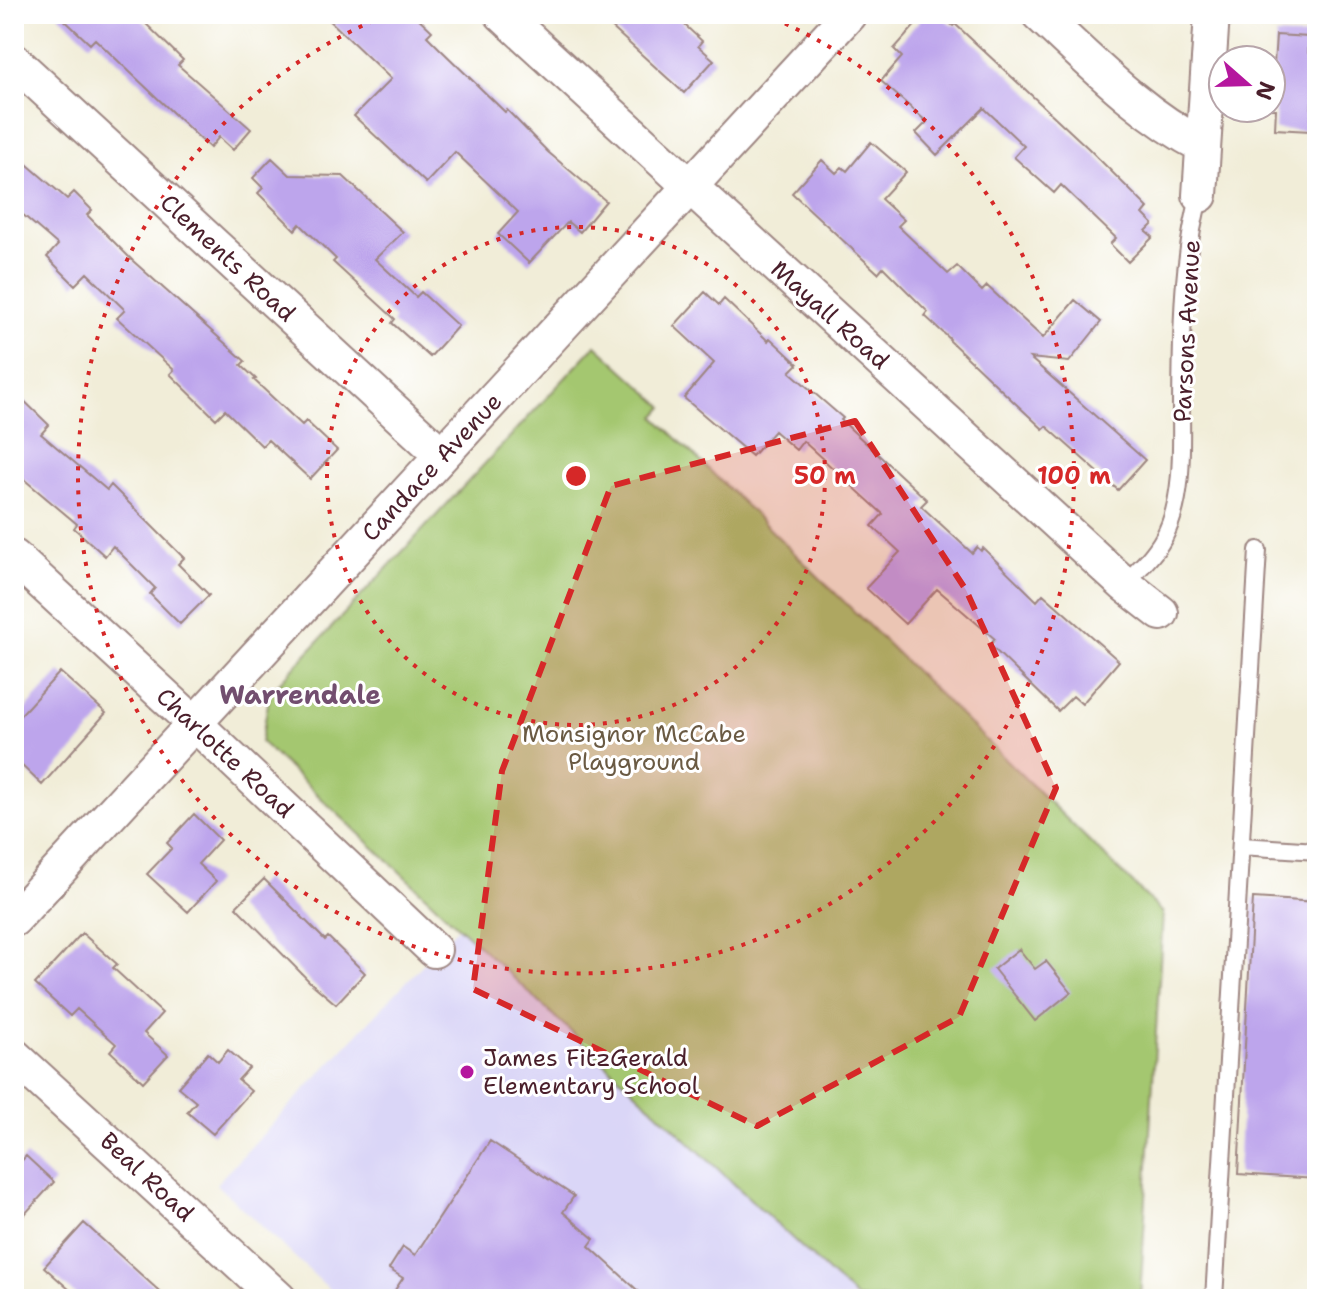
<svg xmlns="http://www.w3.org/2000/svg" width="1331" height="1313" viewBox="0 0 1331 1313" font-family="'Shantell Sans',sans-serif">
	<style>
		.built { fill: #dad6f7 }
		.green { fill: #a4c770; stroke: #77734e; stroke-width: 2 }
		.building { fill: #bda5ec }
		.lines { fill: none; stroke-linecap: round; stroke-linejoin: round }
		.lane-casing { stroke: #9e8682; stroke-width: 20 }
		.street-casing { stroke: #9e8682; stroke-width: 38 }
		.lane { stroke: #fff; stroke-width: 16 }
		.street { stroke: #fff; stroke-width: 34 }
		.marked { fill: #d62828; fill-opacity: 0.2; stroke: #d62828; stroke-width: 6; stroke-dasharray: 16 10; stroke-linejoin: round }
		.ring { fill: none; stroke: #d62828; stroke-width: 4; stroke-dasharray: 4 8 }
		.poi-dot { fill: #b5179e; stroke: #fff; stroke-width: 3 }
		.labels { text-anchor: middle; dominant-baseline: central; stroke-width: 6; stroke-linejoin: round; paint-order: stroke }
		.street-label { font-size: 24px; fill: #4a1f2b; stroke: #fff }
		.park-label { font-size: 24px; fill: #6a5a43; stroke: #fff }
		.poi-label { font-size: 24px; fill: #4a1f2b; stroke: #fff; text-anchor: start }
		.neighbourhood-label { font-size: 26px; font-weight: bold; fill: #724e6f; stroke: #fff }
		.centre { fill: #d62828; stroke: #fff; stroke-width: 4 }
		.ring-label { font-size: 24px; text-anchor: middle; font-weight: bold; fill: #d62828; stroke: #fff; stroke-width: 6; stroke-linejoin: round; paint-order: stroke }
	</style>
	<rect width="100%" height="100%" fill="#fff"/>
	<filter id="ink" filterUnits="userSpaceOnUse"><feTurbulence type="fractalNoise" baseFrequency=".0125" numOctaves="2"/><feDisplacementMap in="SourceGraphic" scale="16" xChannelSelector="R" yChannelSelector="G"/><feConvolveMatrix kernelMatrix="1 2 1 2 8 2 1 2 1" color-interpolation-filters="sRGB"/></filter>
	<filter id="wash" filterUnits="userSpaceOnUse"><feTurbulence type="fractalNoise" baseFrequency=".006" numOctaves="4" result="noise"/><feDisplacementMap in="SourceGraphic" scale="32" xChannelSelector="R" yChannelSelector="G"/><feGaussianBlur stdDeviation="1.8" result="paint"/><feColorMatrix in="noise" values="0 0 0 0 0 0 0 0 0 0 0 0 0 0 0 0 0 1.4 0 .05"/><feComposite in="paint" operator="in"/></filter>
	<g filter="url(#wash)">
		<rect width="100%" height="100%" fill="#f1edd8"/>
		<path class="built" d="M458 927 857 1299H340L216 1184Z"/>
		<path class="green" d="M596 345 664 407 655 417 1163 913 1140 1299H857L261 742 270 693Z"/>
		<g id="blocks">
			<path class="building" d="M58 14H136L183 60 178 65 251 129 233 150 219 137 210 148 95 39 90 44Z
				M323 14H414L432 31 427 36 440 49 505 112 507 110 548 152 606 201 580 232 568 222 529 263 498 234 518 212 455 152 426 183 354 116 391 79Z
				M597 14H673L702 41 698 46 714 60 684 93Z
				M925 14H939L953 26 955 24 1088 148 1148 208 1143 214 1153 224 1146 231 1153 237 1128 262 1110 244 1116 238 1061 185 1054 193 1014 157 1024 146 984 108 937 155 916 133 927 122 881 81 902 57 894 49Z
				M1276 35 1309 37 1308 53 1315 54 1310 131 1275 129 1276 109H1271Z
				M871 142 906 172 881 199 904 220 898 226 948 274 957 266 982 291 987 286 1043 338 1075 300 1101 322 1069 362 1030 358 1145 460 1118 490 1046 426 1043 429 1014 402 949 340 950 339 925 316 928 312 883 267 878 273 792 193 822 160 836 173 842 167 847 171Z
				M14 153 67 199 74 192 92 210 87 215 133 261 245 361 241 365 256 379 254 380 302 425 306 421 337 450 310 479 268 440 262 446 225 410 216 419 170 374 174 370 117 318 125 310 87 273 75 285 47 257 58 245 14 207Z
				M272 158 290 175 343 176 403 232 375 259 416 297 421 292 458 326 430 357 392 323 395 319 333 262 336 259 300 224 295 230 258 193 263 188 253 178Z
				M705 292 719 305 724 299 768 341 770 338 798 364 790 372 843 418 841 420 927 500 921 506 972 553 977 547 981 551 983 548 1037 601 1043 594 1119 661 1082 704 1073 696 1058 711 990 645 995 639 937 589 905 624 866 588 900 552 872 526 883 514 803 441 796 450 774 431 752 456 684 398 714 363 674 326Z
				M14 391 49 425 41 434 107 490 111 485 184 558 178 564 209 595 180 624 150 594 155 588 113 546 105 556 74 528 77 524 14 471Z
				M60 672 106 713 42 785 14 758V722Z
				M194 814 220 840 198 864 216 881 188 912 147 874 172 848 167 843Z
				M264 879 325 940 328 937 365 973 336 1004 311 983 236 907Z
				M1253 898 1317 902V1179L1238 1174Z
				M82 933 117 964 113 968 162 1013 144 1033 168 1055 143 1082 110 1051 116 1044 77 1009 70 1016 35 984Z
				M1019 949 1035 969 1046 961 1071 992 1035 1021 994 969Z
				M228 1050 249 1068 238 1080 251 1091 213 1134 187 1112 196 1102 178 1087 208 1053 218 1062Z
				M490 1141 574 1196 563 1212 594 1239 589 1246 647 1299H389L403 1278 389 1269 403 1247 415 1255Z
				M26 1156 54 1182 14 1226V1169Z
				M84 1223 168 1299H80L44 1267Z"/>
		</g>
	</g>
	<g filter="url(#ink)">
		<use href="#blocks" fill-opacity="0" stroke="#9e8682" stroke-width="2"/>
		<g class="lines">
			<g class="lane-casing">
				<path id="lane" d="M1124 584C1140 568 1158 552 1167 531 1184 494 1181 444 1181 403 1182 333 1181 263 1200 195
					M1241 846 1317 851
					M1214 1299 1258 550"/>
			</g>
			<g class="street-casing">
				<path id="street" d="M502 14 1124 584 1161 613
					M1039 14C1091 62 1140 113 1203 146
					M14 61 442 455
					M1200 195 1212 14
					M14 557 194 723 434 950
					M14 919 849 14
					M14 1056 279 1299"/>
			</g>
			<use href="#lane" class="lane"/>
			<use href="#street" class="street"/>
		</g>
	</g>
	<path class="marked" d="M855 421 966 590 1056 788 959 1017 757 1126 473 989 502 771 611 486Z"/>
	<g class="ring">
		<circle cx="576" cy="476" r="249"/>
		<path d="M763 14A498 498 0 1 1 389 14"/>
	</g>
	<circle class="poi-dot" cx="467" cy="1072" r="8"/>
	<g class="labels">
		<g class="street-label">
			<text transform="translate(228 258) rotate(43)">Clements Road</text>
			<text transform="translate(830 315) rotate(42)">Mayall Road</text>
			<text transform="translate(1187 331) rotate(-87)">Parsons Avenue</text>
			<text transform="translate(432 467) rotate(-47)">Candace Avenue</text>
			<text transform="translate(225 753) rotate(43)">Charlotte Road</text>
			<text transform="translate(147 1177) rotate(43)">Beal Road</text>
		</g>
		<g class="park-label">
			<text x="634" y="734">Monsignor McCabe<tspan x="634" dy="28">Playground</tspan></text>
		</g>
		<g class="poi-label">
			<text x="483" y="1058">James FitzGerald<tspan x="483" dy="28">Elementary School</tspan></text>
		</g>
		<g class="neighbourhood-label">
			<text x="300" y="694">Warrendale</text>
		</g>
	</g>
	<circle cx="576" cy="476" r="12" class="centre"/>
	<g class="ring-label">
		<text x="825" y="484">50 m</text>
		<text x="1074" y="484">100 m</text>
	</g>
	<rect width="1331" height="1313" fill="none" stroke="#fff" stroke-width="48"/>
	<g transform="translate(1247 84) rotate(110)"><circle r="38" fill="#ffffff" stroke="#b7a5aa" stroke-width="2"/>
	<path d="M0-6L14 30L0 20L-14 30Z" fill="#b5179e"/>
	<text y="-12" font-size="22" font-weight="bold" text-anchor="middle" fill="#4a1f2b">N</text>
	</g>
</svg>
